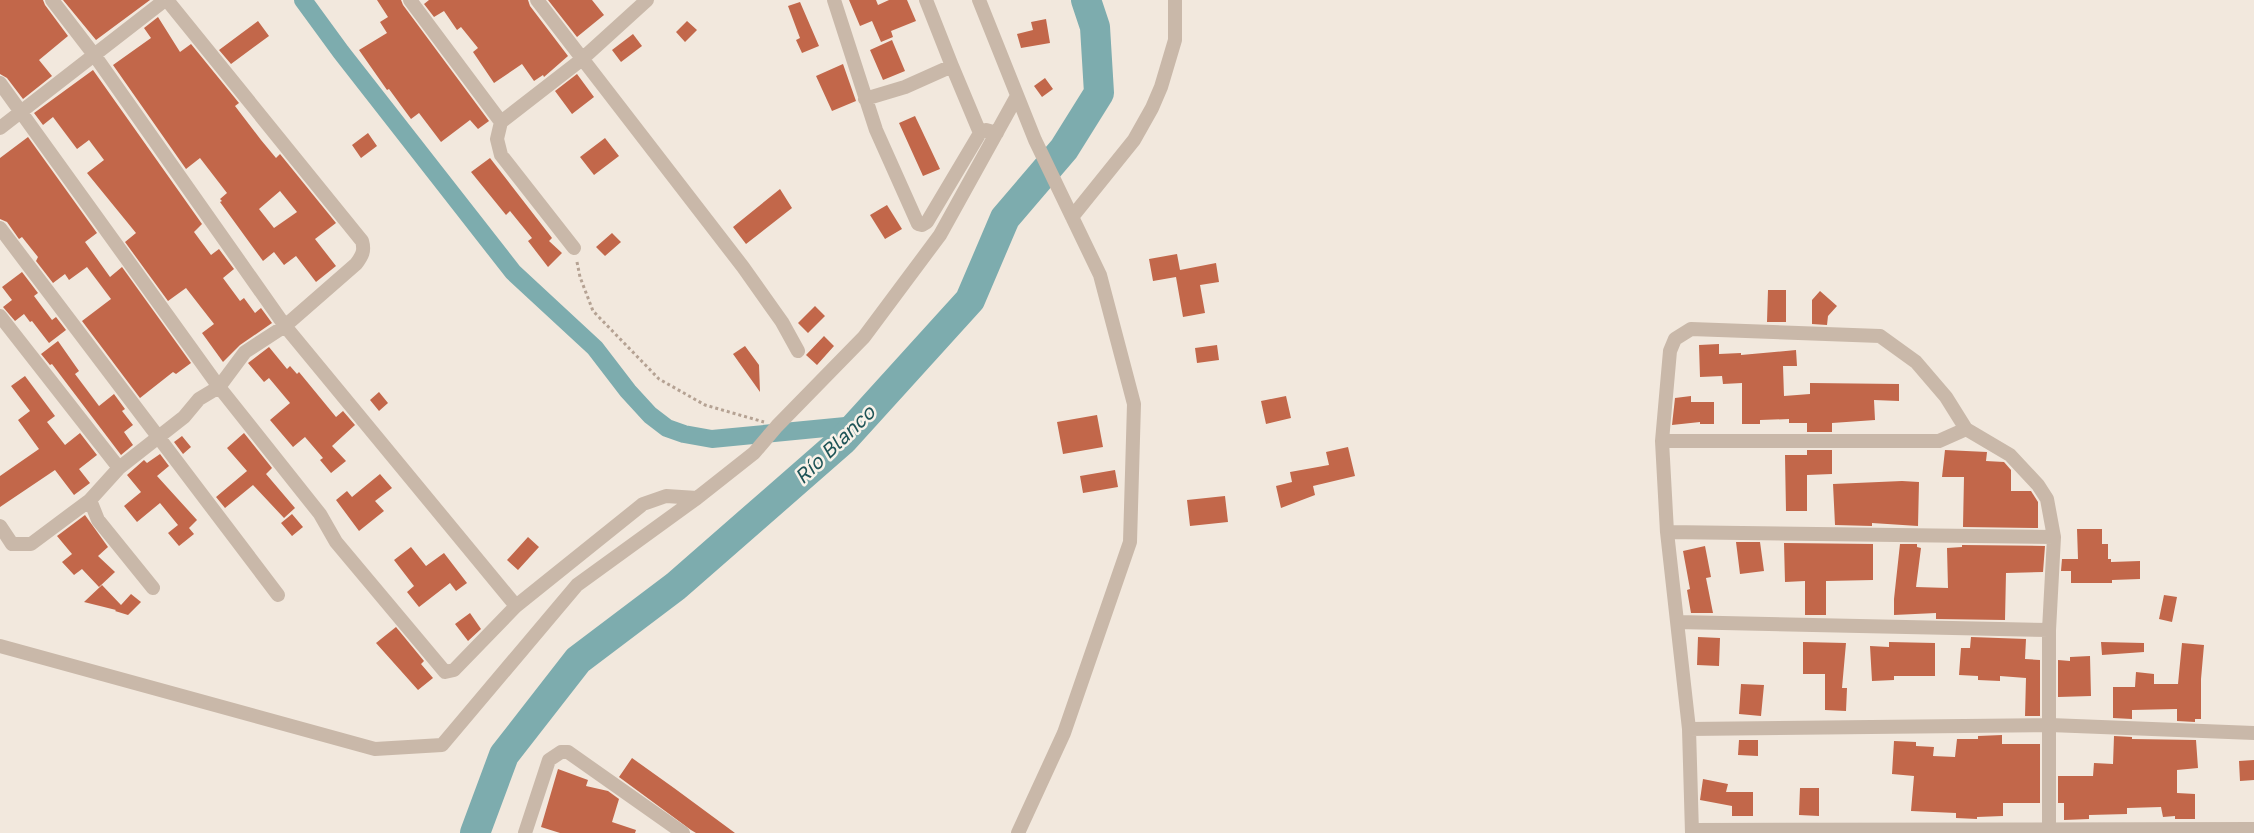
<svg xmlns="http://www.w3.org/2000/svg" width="2254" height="833" viewBox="0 0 2254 833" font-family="'Golos Text',sans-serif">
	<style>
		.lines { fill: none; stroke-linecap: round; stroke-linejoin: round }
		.canal { stroke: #7dacae; stroke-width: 18 }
		.river { stroke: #7dacae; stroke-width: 30 }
		.building { fill: #c2674a; fill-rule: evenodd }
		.path { stroke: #b5a293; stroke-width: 3; stroke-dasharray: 3 3; stroke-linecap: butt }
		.street { stroke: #c9b8a9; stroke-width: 14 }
		.labels { text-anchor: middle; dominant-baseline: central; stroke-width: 5; stroke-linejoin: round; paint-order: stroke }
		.water-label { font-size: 20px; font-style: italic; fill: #1f5457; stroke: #f9f2e9 }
	</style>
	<rect width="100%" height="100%" fill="#f2e8dd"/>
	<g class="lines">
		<path class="canal" d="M303 0 341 52 513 272 595 348 628 391 650 415 667 428 684 434 712 439 856 425"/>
		<path class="river" d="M475 833 504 755 578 660 676 586 843 440 970 300 1005 218 1064 149 1099 93 1095 27 1086 0"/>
	</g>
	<path class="building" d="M0 0H43L45 5 68 36 39 60 52 76 23 99 7 78 0 74Z
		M63 0H150L96 40Z
		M377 0H401L403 5 489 121 478 129 470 120 441 142 419 113 411 119 389 89 387 90 359 50 387 33 380 22 388 17Z
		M429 0H528L530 6 568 56 544 77 543 75 534 81 522 64 494 83 473 52 478 48 461 27 457 30 444 11 434 17 424 4Z
		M548 0H592L604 15 577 37Z
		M849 0H876L878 5 889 0H907L916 21 891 31 893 37 881 42 872 21 860 26Z
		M800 2 819 46 802 53 796 40 800 38 788 6Z
		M158 17 180 52 191 44 239 103 235 106 261 140 276 158 280 154 336 223 315 239 336 266 316 282 296 256 284 265 274 252 263 261 220 202 222 201 220 199 227 193 200 158 186 169 113 65 151 38 144 28ZM280 191 297 212 274 228 259 209Z
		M1046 19 1050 43 1021 48 1017 34 1033 30 1031 22Z
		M258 21 269 36 231 64 219 50Z
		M687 21 697 30 685 42 676 32Z
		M633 34 642 46 621 62 612 50Z
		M892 40 905 71 883 80 870 50Z
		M843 64 856 101 832 111 816 76Z
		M93 70 202 224 194 232 211 255 219 249 234 269 223 278 240 301 244 298 255 313 261 308 272 323 240 345 223 362 202 333 214 324 186 288 168 301 125 242 136 233 87 173 104 160 89 140 77 149 53 117 43 125 34 113Z
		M577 74 594 97 572 114 555 91Z
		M1045 78 1053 89 1042 97 1034 86Z
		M915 116 940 169 923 176 899 123Z
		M368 133 377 146 361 158 352 145Z
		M28 137 97 233 85 242 110 277 122 267 191 363 176 374 173 372 140 398 82 321 111 299 87 267 69 280 65 274 53 283 36 261 38 257 22 237 19 239 7 222 0 219V158Z
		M605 138 619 156 594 175 580 157Z
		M490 158 552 238 549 241 562 253 548 267 528 241 532 238 510 211 506 215 471 172Z
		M780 189 792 208 746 244 733 227Z
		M887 205 902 229 885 239 870 215Z
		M612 233 621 242 605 256 596 247Z
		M1177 254 1180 270 1216 263 1219 282 1200 285 1205 313 1183 317 1176 277 1153 281 1149 259Z
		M22 272 38 293 34 296 52 320 56 317 66 330 49 343 32 321 30 322 24 314 15 321 3 307 12 300 2 287Z
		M1768 290H1786V322H1767Z
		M1820 291 1837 306 1828 316 1827 325 1812 324V300Z
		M815 306 825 316 808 333 798 323Z
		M824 336 834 346 817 365 806 355Z
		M58 341 79 371 75 374 99 406 114 394 125 409 122 411 133 425 124 432 133 445 121 455 52 364 50 365 41 354Z
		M1719 344V354L1741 353V355L1796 350 1797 366H1783L1784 396 1810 394V383L1899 384V401L1874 400 1875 420 1832 423V432H1807V423H1789V419L1760 420V424H1742V383L1723 384 1722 376 1700 377 1699 345Z
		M1217 345 1219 360 1197 363 1195 348Z
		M745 346 759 365 760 392 733 354Z
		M269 347 287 369 290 366 297 374 299 372 336 417 343 411 355 425 332 446 346 461 331 473 320 460 323 458 305 437 293 447 270 420 290 403 269 378 264 382 248 363Z
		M25 376 55 416 47 422 65 445 80 433 97 455 79 469 90 483 74 495 55 470 0 507V476L39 449 18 420 30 411 11 386Z
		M379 392 388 403 379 411 370 400Z
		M1286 396 1291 418 1266 424 1261 401Z
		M1691 396V402H1714V424H1700V422L1672 425 1675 398Z
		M1097 415 1103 447 1063 454 1057 422Z
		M244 433 272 468 266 474 295 508 284 518 253 485 225 508 216 497 247 471 227 448Z
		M182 436 191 447 183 454 174 442Z
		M1348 447 1355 476 1313 486 1315 495 1281 508 1276 486 1292 482 1290 472 1329 465 1326 452Z
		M1807 450H1832V474L1807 475V511H1786L1785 455H1807Z
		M1945 450 1987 452 1986 461 2004 462 2011 470V491H2031L2038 502V528L1963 527 1964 477H1942Z
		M160 454 169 466 157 476 197 520 189 528 194 534 179 546 168 533 178 525 160 503 137 522 124 506 141 492 127 475 144 460 147 463Z
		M1115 470 1118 487 1083 493 1080 476Z
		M380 474 392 488 375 501 384 511 359 531 336 500 347 491 352 497Z
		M1902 481 1919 482 1918 526 1872 523V526L1835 525 1833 484Z
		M1225 496 1228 522 1190 526 1187 500Z
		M292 514 303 527 292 536 281 523Z
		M85 515 108 547 98 556 115 572 99 587 82 569 74 575 62 562 72 554 57 536Z
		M2077 529H2102V544H2108V559H2111V562L2140 561V579L2112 580V583H2071V571H2061L2062 559H2078Z
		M528 537 539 547 518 570 507 560Z
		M1736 542H1760L1764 571 1740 574Z
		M1784 543 1873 544V580L1826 581V615H1805V581L1785 582Z
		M1900 544H1917V547L1921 548 1916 587 1948 588 1947 548 1962 547V545L2045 546 2043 572 2006 573 2005 620 1936 619V613L1894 615V599Z
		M1705 546 1711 577 1706 578 1713 613H1691L1687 590 1690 589 1683 551Z
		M411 547 426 566 444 553 467 583 456 591 450 583 419 607 407 592 414 586 394 560Z
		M102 585 121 605 131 594 141 602 128 615 115 611 116 610 84 602Z
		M2164 595 2177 597 2172 622 2159 619Z
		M470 613 481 629 468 641 455 624Z
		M396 627 424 661 421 664 433 678 418 690 376 643Z
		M1698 637 1720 638 1719 666 1697 665Z
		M1971 637 2026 639 2025 659 2040 660V716H2025L2026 678 2000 676V681L1978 680V676L1959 675 1961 648H1970Z
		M1803 642 1846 643 1842 688H1847L1846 711 1825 710V674H1803Z
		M1889 642 1935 643V676H1894V680L1872 681 1870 646 1889 647Z
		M2101 642 2144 643V652L2102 655Z
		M2182 643 2204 645 2201 679V719H2195V722L2177 721V709L2132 710V719L2113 718V687H2135L2136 672 2154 674V684H2178Z
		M2090 656 2091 696 2058 697V660L2070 661V657Z
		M1741 684 1764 685 1761 716 1739 714Z
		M2002 735V744H2040V803H2003V816L1977 817V819L1956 818V813L1911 811 1914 776 1892 774 1894 741 1916 742V746L1934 747 1933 756 1955 757 1957 739H1978V736Z
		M2114 736 2132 737V739L2196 740 2198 768 2177 770V793L2195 794V819H2175V816L2163 817 2161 807 2127 808V814L2089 815V819L2064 820V803H2058V776H2093L2094 763 2113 764Z
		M1739 740H1758V756L1738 755Z
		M632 758 674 788 735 833H696L691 830 619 777Z
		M2254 760V780L2240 781 2239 761Z
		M558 769 588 780 586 786 608 791 619 799 612 822 636 830 635 833H560L541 827Z
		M1703 779 1728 784 1726 792H1753V816H1732V806L1700 800Z
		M1800 788H1819V816L1799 815Z"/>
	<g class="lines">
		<path class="path" d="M577 262 580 277 593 311 659 379 705 405 764 422"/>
		<path class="street" d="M52 0 95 56 285 326 516 606
			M410 0 501 122
			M537 0 743 267 782 322 798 351
			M834 0 876 130 918 224 922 225 927 222 980 133 986 130 997 133
			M979 0 1035 140 1100 275 1134 404 1130 542 1064 733 1018 833
			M952 66 980 133
			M0 83 219 387 320 514 336 542 445 672 454 670 516 606 643 504 666 496 697 498
			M865 99 905 87 952 66 926 0
			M0 128 165 0
			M1072 217 1134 140 1152 108 1161 87 1175 40V0
			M0 228 278 595
			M574 248 501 155 497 139 501 122 581 60 647 0
			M0 316 119 468
			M1662 441H1939L1966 429
			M0 526 12 544H31L90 500
			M1667 532 2054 537
			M153 588 98 520 90 500 119 468 184 417 199 399 219 387 245 352 285 326 356 264C362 256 365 251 362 241L167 0
			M1677 622 2049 630
			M0 646 375 749 442 745 577 585 697 498 754 453 777 426 864 337 940 235 1017 96
			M1689 729 2050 725 2254 733
			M1692 830 2254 829
			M525 833 549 760 561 752H568L683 833
			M1692 833 1689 729 1667 532 1662 441 1670 351 1675 339 1691 329 1880 336 1916 362 1946 397 1966 429 2010 455 2038 485 2047 499 2054 537 2049 630V833"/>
	</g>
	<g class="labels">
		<g class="water-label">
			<text transform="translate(834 444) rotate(-44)">Río Blanco</text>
		</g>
	</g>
</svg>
